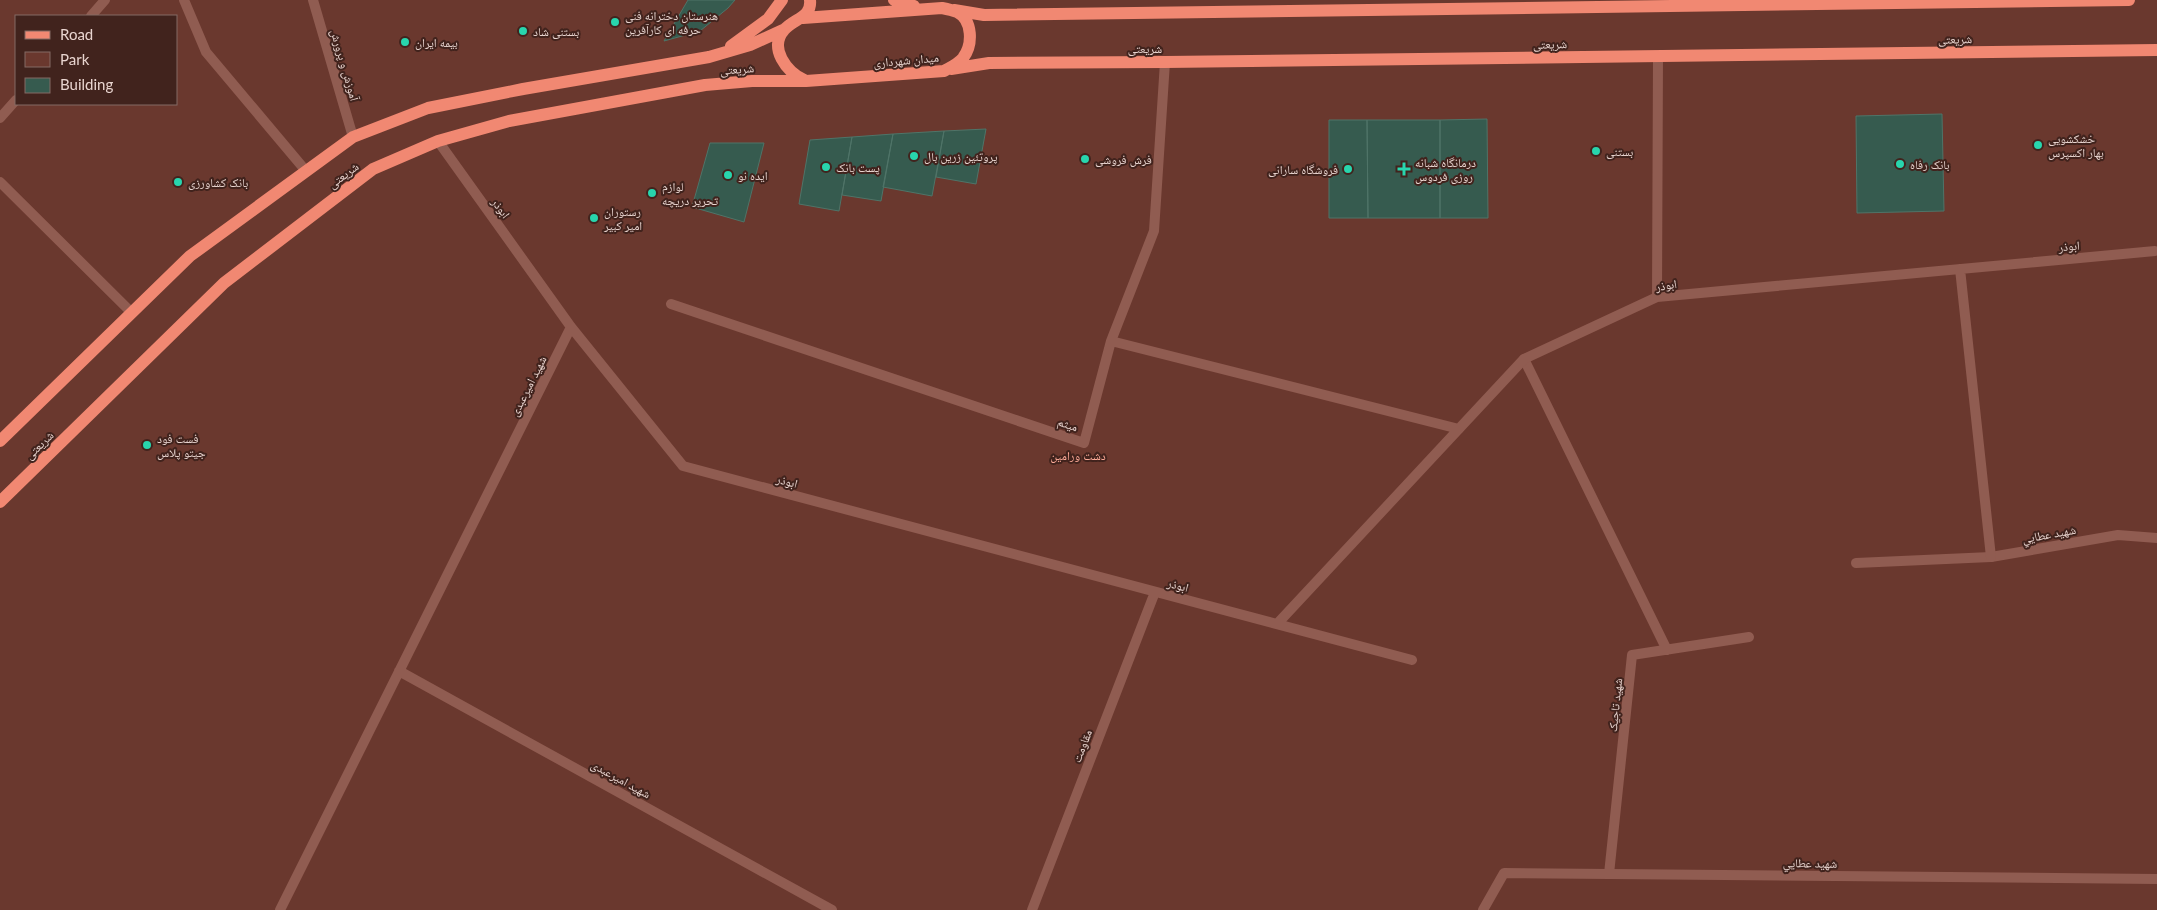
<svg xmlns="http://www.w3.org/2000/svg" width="2157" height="910" viewBox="0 0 2157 910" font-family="Lato,'Noto Naskh Arabic',sans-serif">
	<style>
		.green { fill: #6a382e; fill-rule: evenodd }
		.building { fill: #365b4f; stroke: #4f7468 }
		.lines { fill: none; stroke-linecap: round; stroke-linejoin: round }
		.lane { stroke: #905c51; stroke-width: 10 }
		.street { stroke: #905c51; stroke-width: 10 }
		.primary { stroke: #f18872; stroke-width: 12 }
		.poi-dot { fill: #28d5ad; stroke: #41231d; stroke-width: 2 }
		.labels { text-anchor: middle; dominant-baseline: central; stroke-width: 4; stroke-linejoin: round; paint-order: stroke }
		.poi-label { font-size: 12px; fill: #e8d4cf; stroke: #41231d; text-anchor: start }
		.street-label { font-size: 12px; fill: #e8d4cf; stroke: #41231d }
		.park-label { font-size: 12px; fill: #fdaa98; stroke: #41231d }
	</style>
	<rect width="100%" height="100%" fill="#41231d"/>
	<path class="green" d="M0 0H2157V910H0ZM16 16H176V104H16Z"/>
	<path class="building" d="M688 0H735L728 8 700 31 664 41Z
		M1942 114 1944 211 1857 213 1856 116Z
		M1487 119 1488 218H1440V120Z
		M1329 120H1367L1368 218H1329Z
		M1367 120H1440V218H1368Z
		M986 129 976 184 936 177 944 131Z
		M944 131 932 196 883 187 893 134Z
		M893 134 881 201 842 195 852 137Z
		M852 137 839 211 799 204 810 140Z
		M710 143H764L744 222 692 207Z"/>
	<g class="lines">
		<path class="lane" d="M1524 359 1667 650
			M1856 563 1991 557 2118 535 2157 538
			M1609 874 1632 655 1749 637"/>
		<path class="street" d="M184 0 206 52 306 171
			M313 0 353 137
			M91 16 105 0
			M0 118 16 100
			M438 141 571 327 683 466 1412 660
			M0 182 132 313
			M1960 269 1991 557
			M1657 297 1658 57
			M671 304 1084 443 1111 341 1154 231 1165 62
			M1111 341 1459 429
			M1277 624 1524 359 1657 297 2155 251
			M399 671 832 910
			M280 910 571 327
			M1032 910 1155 592
			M1483 910 1504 873 2157 879"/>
		<path class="primary" d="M894 0 914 6
			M954 10 984 15 2129 0
			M731 46 768 19 782 0
			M951 69 989 63 1165 62 2157 50
			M804 80C787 72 768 48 784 30 794 18 812 18 810 0
			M0 441 190 256 353 137 428 108 523 89 709 57 750 45 783 30
			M0 502 224 283 373 169 438 141 509 121 705 85 752 81H806L944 71C951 67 958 64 963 58 973 45 973 20 957 12 952 10 947 9 942 8L803 18"/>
	</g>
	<g class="poi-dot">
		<circle cx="615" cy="22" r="5"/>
		<circle cx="523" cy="31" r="5"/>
		<circle cx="405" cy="42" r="5"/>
		<circle cx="2038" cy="145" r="5"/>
		<circle cx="1596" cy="151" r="5"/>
		<circle cx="914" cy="156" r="5"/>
		<circle cx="1085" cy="159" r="5"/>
		<circle cx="1900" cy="164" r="5"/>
		<circle cx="826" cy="167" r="5"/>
		<circle cx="1348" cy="169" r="5"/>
		<path d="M1401.5 161.5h5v5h5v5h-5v5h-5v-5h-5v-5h5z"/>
		<circle cx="728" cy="175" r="5"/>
		<circle cx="178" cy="182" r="5"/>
		<circle cx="652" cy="193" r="5"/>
		<circle cx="594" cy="218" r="5"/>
		<circle cx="147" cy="445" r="5"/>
	</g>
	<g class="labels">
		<g class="poi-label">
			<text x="625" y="15">هنرستان دخترانه فنی<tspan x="625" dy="14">حرفه ای کارآفرین</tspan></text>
			<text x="533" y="31">بستنی شاد</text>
			<text x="415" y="42">بیمه ایران</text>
			<text x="2048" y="138">خشکشویی<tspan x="2048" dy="14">بهار اکسپرس</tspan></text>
			<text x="1606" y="151">بستنی</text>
			<text x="924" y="156">پروتئین زرین بال</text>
			<text x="1095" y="159">فرش فروشی</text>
			<text x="1415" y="162">درمانگاه شبانه<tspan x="1415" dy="14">روزی فردوس</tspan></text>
			<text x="1910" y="164">بانک رفاه</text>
			<text x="836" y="167">پست بانک</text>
			<text x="1338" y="169" text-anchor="end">فروشگاه سارانی</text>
			<text x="738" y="175">ایده نو</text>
			<text x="188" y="182">بانک کشاورزی</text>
			<text x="662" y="186">لوازم<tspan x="662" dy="14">تحریر دریچه</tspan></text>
			<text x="604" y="211">رستوران<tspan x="604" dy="14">امیر کبیر</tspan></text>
			<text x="157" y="438">فست فود<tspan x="157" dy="14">جیتو پلاس</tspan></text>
		</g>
		<g class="street-label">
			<text transform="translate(1955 39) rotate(-1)">شریعتی</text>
			<text transform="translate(1550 44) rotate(-1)">شریعتی</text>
			<text x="1145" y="48">شریعتی</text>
			<text transform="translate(906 60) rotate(-5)">میدان شهرداری</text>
			<text transform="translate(345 65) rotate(74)">آموزش و پرورش</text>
			<text transform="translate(737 69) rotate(-4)">شریعتی</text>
			<text transform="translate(343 175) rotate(-37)">شریعتی</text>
			<text transform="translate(501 208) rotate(54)">ابوذر</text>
			<text transform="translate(2069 246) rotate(-5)">ابوذر</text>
			<text transform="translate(1666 285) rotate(-9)">ابوذر</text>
			<text transform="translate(528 386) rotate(-63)">شهید امیرعبدی</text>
			<text transform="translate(1068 424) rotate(19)">میثم</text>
			<text transform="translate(39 445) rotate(-44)">شریعتی</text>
			<text transform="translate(787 481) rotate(15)">ابوذر</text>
			<text transform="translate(2049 534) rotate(-10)">شهيد عطايي</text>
			<text transform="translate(1178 585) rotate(15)">ابوذر</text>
			<text transform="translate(1615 705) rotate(-84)">شهید تاجیک</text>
			<text transform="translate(1082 746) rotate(-69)">مقاومت</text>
			<text transform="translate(621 779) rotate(29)">شهید امیرعبدی</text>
			<text transform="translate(1810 863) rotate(1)">شهيد عطايي</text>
		</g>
		<g class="park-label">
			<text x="1078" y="455">دشت ورامین</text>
		</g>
	</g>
	<rect x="15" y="15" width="162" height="90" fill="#41231d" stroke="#846a64"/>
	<rect x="25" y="31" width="25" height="8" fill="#f18872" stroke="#846a64"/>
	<text x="60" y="40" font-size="15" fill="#e8d4cf">Road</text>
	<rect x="25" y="52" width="25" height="15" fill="#6a382e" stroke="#846a64"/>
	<text x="60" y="65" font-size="15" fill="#e8d4cf">Park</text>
	<rect x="25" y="78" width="25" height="15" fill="#365b4f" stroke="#846a64"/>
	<text x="60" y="90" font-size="15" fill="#e8d4cf">Building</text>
</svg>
